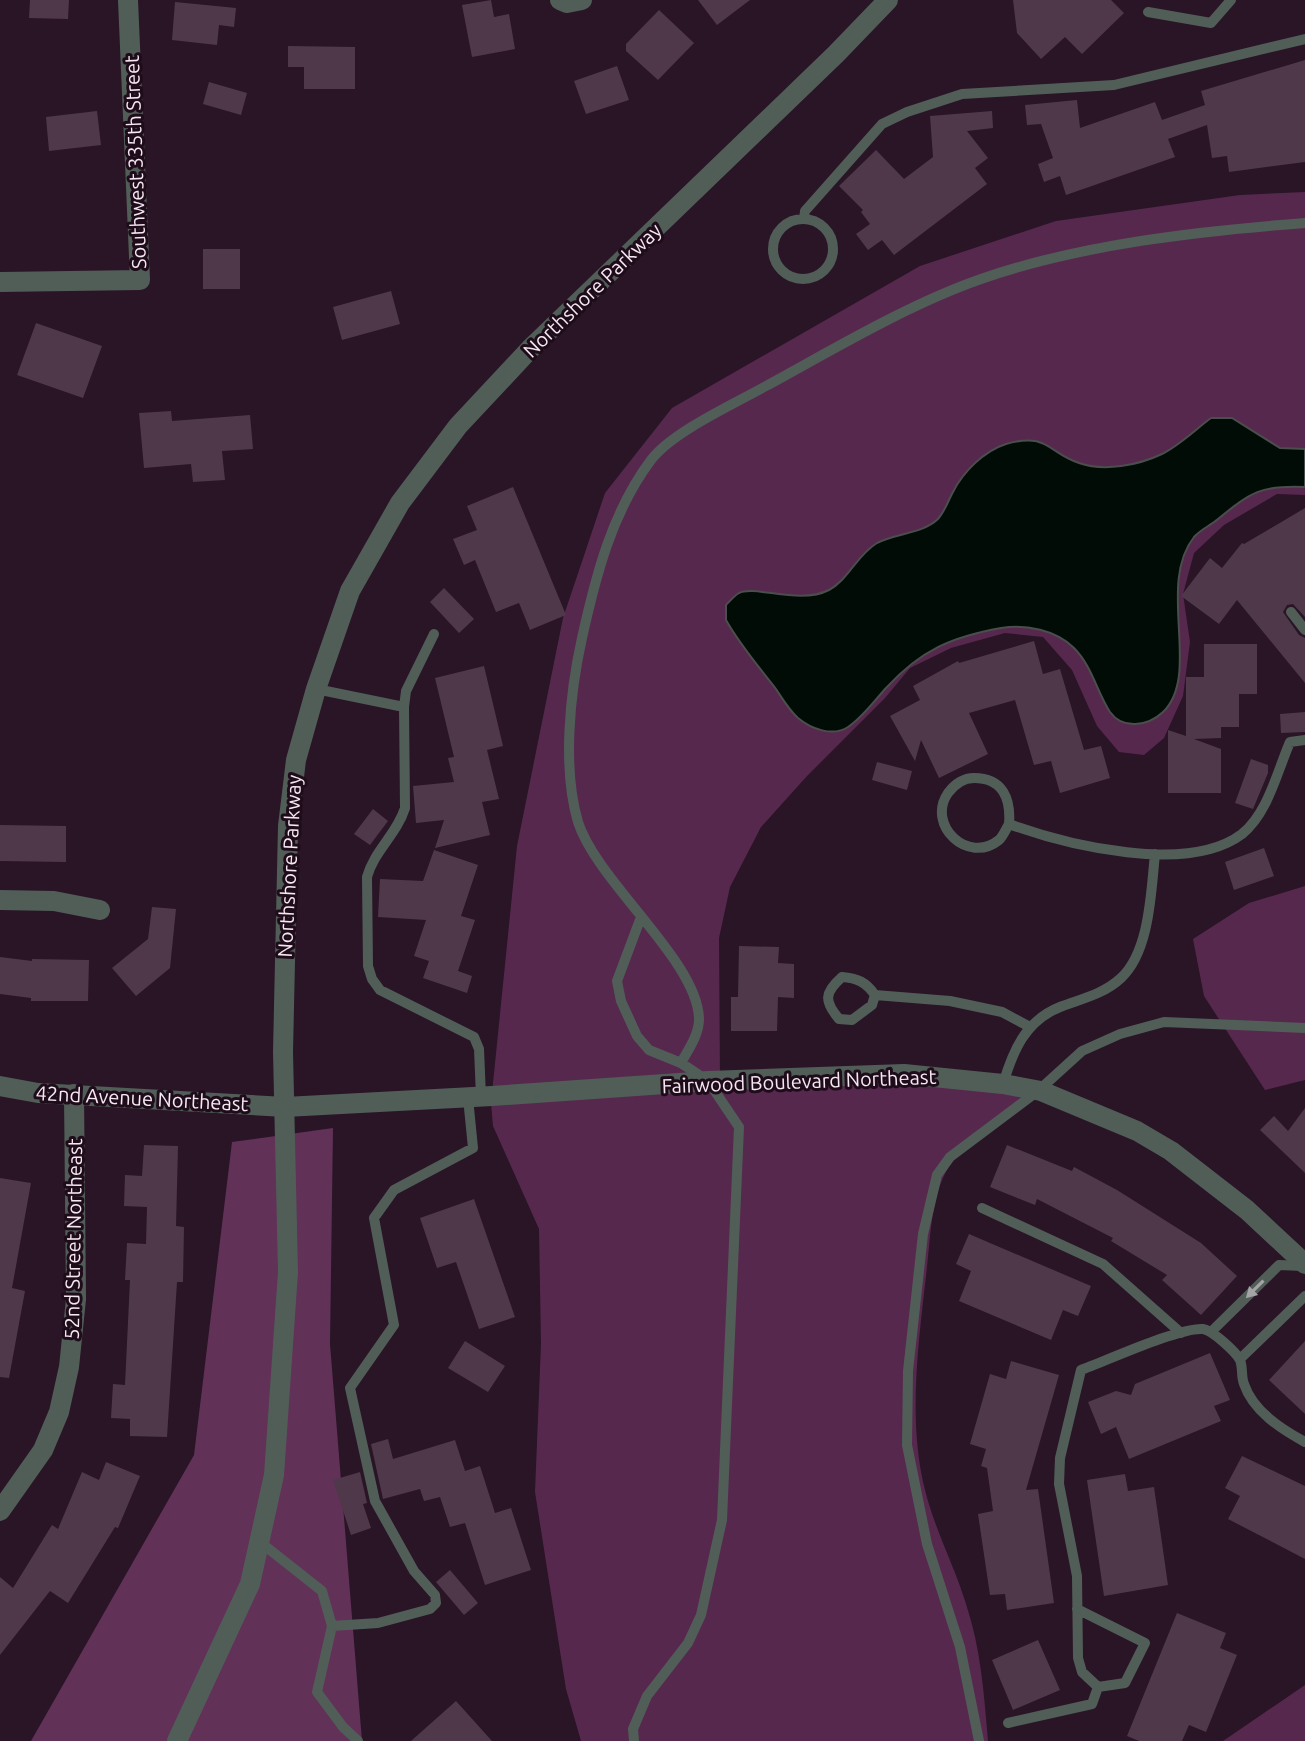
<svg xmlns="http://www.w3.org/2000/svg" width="1305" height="1741" viewBox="0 0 1305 1741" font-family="Ubuntu,sans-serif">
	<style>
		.green { fill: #57284e }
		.forest { fill: #613158 }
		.water { fill: #000c05; stroke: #4a4e4c; stroke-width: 2 }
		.building { fill: #4f384a }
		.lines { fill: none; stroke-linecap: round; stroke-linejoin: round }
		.service { stroke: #515e58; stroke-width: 10 }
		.minor { stroke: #515e58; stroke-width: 20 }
		.tertiary { stroke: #515e58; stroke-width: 20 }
		.oneway { fill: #a4a3a5 }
		.labels { text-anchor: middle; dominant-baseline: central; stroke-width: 6; stroke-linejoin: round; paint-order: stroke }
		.street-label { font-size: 20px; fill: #f6e8f2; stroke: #1f0c1b }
	</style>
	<rect width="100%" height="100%" fill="#291525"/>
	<path class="green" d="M1305 192V495L1277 494 1224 525 1194 553 1183 594 1190 642 1183 696 1164 738 1144 755 1119 752 1097 726 1072 670 1043 637 1005 633 951 648 910 668 885 698 807 776 761 827 730 887 719 938 720 1081 904 1074 1041 1091C1010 1113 975 1132 952 1162 931 1191 931 1234 927 1267 919 1340 907 1418 925 1490 935 1530 954 1565 966 1604 981 1649 984 1694 988 1741H581L566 1689 535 1492 541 1344 539 1229 493 1126 491 1103 517 846 563 618 605 493 672 408 920 266 1056 221 1240 195Z
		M1305 886V1080L1265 1090 1204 996 1193 939 1249 903Z
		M1305 1685V1741H1223Z"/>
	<path class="forest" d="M333 1128 330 1344 362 1741H31L194 1455 232 1142Z"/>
	<path class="water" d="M1211 418H1232L1280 448 1305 449V487C1261 485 1251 492 1218 519 1211 525 1200 530 1194 537 1156 585 1202 674 1163 712 1148 726 1123 730 1110 712 1097 692 1092 666 1074 648 1056 630 1026 624 1001 628 951 637 921 650 886 688 875 700 862 718 848 727 833 737 811 729 798 718 789 710 782 698 776 689 759 667 740 645 726 620V605C730 601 734 596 739 593 755 585 800 605 829 590 848 580 857 555 877 543 896 533 922 534 938 519 945 511 948 501 953 492 963 472 984 451 1006 444 1048 432 1048 453 1079 463 1104 472 1139 465 1162 454 1180 445 1196 429 1211 418Z"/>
	<path class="building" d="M30 0H69L68 19 29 18Z
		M491 0 494 17 509 14 515 49 472 57 462 5Z
		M698 0H750L717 25Z
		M1013 0H1111L1124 13 1082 54 1065 37 1041 59 1017 33Z
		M175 2 236 8 234 27 219 25 217 45 172 40Z
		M659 10 694 43 658 80 626 51V44Z
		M288 46 355 47V89H304V67H288Z
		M1305 60V162L1229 172 1227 156 1212 158 1207 125 1168 139 1175 157 1066 195 1060 176 1044 182 1038 164 1053 158 1041 124 1027 125 1025 105 1077 100 1080 128 1155 102 1162 120 1205 105 1201 91Z
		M617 66 629 100 586 114 574 81Z
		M209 82 247 93 241 115 203 104Z
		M97 111 101 145 49 151 46 117Z
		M992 111 993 128 967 131 988 158 975 168 987 184 894 255 882 240 868 250 856 234 870 224 861 212 863 210 839 186 876 150 904 179 933 157 930 116Z
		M203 249H240V289H203Z
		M391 291 400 324 342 340 333 307Z
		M36 323 102 346 83 398 17 375Z
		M171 411 172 421 250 415 253 449 222 451 225 480 193 482 191 464 144 468 139 413Z
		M513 487 566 615 530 630 519 603 496 612 475 560 464 565 453 539 477 530 467 506Z
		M1305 508V617L1293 604 1287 605 1283 612 1299 635 1305 638V683L1237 600 1219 624 1181 596 1210 558 1222 568 1242 543 1244 544Z
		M444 588 474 619 459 633 430 602Z
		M1034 641 1043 674 1060 669 1084 750 1101 746 1110 778 1060 793 1051 761 1034 765 1015 700 969 713 988 754 939 778 921 740 915 761 890 716 920 700 913 686 958 661 959 663Z
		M1204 644H1257V694H1239V727H1221V738L1194 739 1221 749V793H1168V730L1186 736V677H1204Z
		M484 666 503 746 487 750 499 799 482 802 490 835 435 848 444 820 416 823 413 786 454 782 448 758 454 757 435 678Z
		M1305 712V732L1281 733 1280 714Z
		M1251 759 1268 765V773L1253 809 1235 803Z
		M877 762 912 771 907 790 872 780Z
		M373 809 388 821 370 845 354 834Z
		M0 825 66 826V862L0 861Z
		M1264 848 1274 876 1234 890 1225 862Z
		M434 850 478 865 461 916 475 920 458 971 472 976 467 993 423 978 429 961 414 956 426 920 378 917 380 879 423 881Z
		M152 907 176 909 170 968 136 996 112 968 148 939Z
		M739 946 779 947 778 963 794 964V998L778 997 777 1031H731V997H738Z
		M0 957 32 961V959L89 960 88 1001H31V998L0 994Z
		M1305 1108V1173L1260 1130 1274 1116 1288 1131Z
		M144 1145 178 1146 176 1226 184 1227 183 1282H177L167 1437 130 1436V1419L111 1418 113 1384 125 1385 130 1280H125L127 1243 146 1244 147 1207 124 1206 125 1175 142 1176Z
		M1007 1145 1072 1171 1074 1167 1117 1190 1201 1243 1237 1276 1201 1315 1162 1280 1167 1275 1111 1241 1113 1238 1037 1199 1035 1205 990 1187Z
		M0 1178 31 1183 12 1288 25 1291 9 1378 0 1377Z
		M474 1199 515 1317 479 1329 456 1262 437 1268 420 1218Z
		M969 1234 1091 1286 1078 1316 1063 1310 1051 1340 959 1301 971 1271 956 1264Z
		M465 1341 505 1366 488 1392 448 1368Z
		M1305 1341V1414L1269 1380Z
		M1210 1353 1230 1400 1214 1406 1221 1421 1129 1459 1116 1427 1101 1434 1088 1402 1116 1391 1131 1395 1135 1384Z
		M1011 1361 1059 1375 1026 1490 1038 1489 1054 1603 1007 1610 1005 1594 990 1595 978 1514 993 1511 987 1468 981 1466 986 1449 970 1444 990 1374 1006 1379Z
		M388 1439 393 1459 455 1440 465 1471 480 1466 495 1513 511 1508 531 1570 485 1585 465 1523 450 1527 440 1497 424 1501 420 1489 383 1499 371 1444Z
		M1242 1456 1305 1486V1559L1228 1519 1240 1496 1225 1488Z
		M106 1462 140 1476 118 1528 115 1527 68 1603 50 1591 0 1655V1577L13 1588 52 1525 58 1529 82 1472 99 1480Z
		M360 1472 367 1503 363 1504 371 1528 351 1535 333 1480Z
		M1125 1474 1128 1491 1154 1487 1168 1585 1104 1596 1087 1480Z
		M450 1570 478 1603 464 1615 436 1582Z
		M1177 1613 1226 1633 1220 1648 1237 1655 1206 1732 1189 1725 1182 1741H1139L1127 1736Z
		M1038 1640 1060 1690 1013 1710 992 1660Z
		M456 1701 492 1741H411Z"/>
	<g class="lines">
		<path class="service" d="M1148 12 1211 23 1231 0
			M804 219 805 211 882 124 907 112 962 94 1114 85 1305 39
			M773 249a30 30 0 1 1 60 0a30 30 0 1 1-60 0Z
			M1291 612 1305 630
			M434 634 406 691 404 707 405 808C397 834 374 851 367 877L368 966 372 979 380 990 474 1037 479 1049 481 1097
			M316 689 404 707
			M1009 824C1006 829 1003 836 999 840 968 865 926 825 948 793 954 785 963 778 974 778 1003 778 1011 799 1009 824 1067 845 1188 875 1242 834 1268 813 1277 772 1290 742L1305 740
			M641 917 617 981 621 1001 637 1036 649 1050 681 1063
			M875 995 872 1005 852 1020 839 1019C824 1001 824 993 842 977 857 978 866 982 875 995L950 1001 1002 1012 1030 1027
			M1003 1084C1013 1051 1025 1021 1060 1007 1081 999 1104 994 1121 978 1150 951 1151 891 1155 854
			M982 1208 1103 1264 1181 1333
			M1212 1331 1279 1265 1303 1266
			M1240 1359 1305 1296
			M260 1542 322 1591 332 1626 317 1692 343 1727 358 1741
			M1077 1609 1145 1643 1125 1683 1098 1687
			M332 1626 378 1623 430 1609 436 1603 435 1595 414 1571 375 1501 350 1388 394 1325 374 1218 394 1190 473 1148 468 1098
			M1008 1723 1092 1704 1098 1687 1082 1672 1078 1658 1077 1576 1059 1484 1060 1458 1081 1370C1106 1361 1180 1327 1203 1329 1212 1330 1236 1352 1240 1360 1243 1367 1241 1377 1244 1384 1253 1411 1281 1429 1305 1442
			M634 1741 633 1729 647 1696 688 1643 701 1615 722 1520 739 1127 708 1081 681 1063C688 1050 699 1035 699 1019 698 961 597 882 578 822 562 768 570 692 582 638 596 575 612 512 651 460 672 432 734 404 766 386 834 349 909 304 981 279 1081 244 1200 231 1305 223
			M979 1741 960 1647 927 1544 907 1445 908 1371 923 1234 937 1175 950 1157 1038 1091 1082 1051 1120 1034 1164 1022 1305 1028"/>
		<path class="minor" d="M560 0 567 3 582 0
			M0 282 140 280 128 0
			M0 900 54 901 100 910
			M0 1086 38 1093 285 1107 492 1096 708 1081 904 1074 1003 1084 1041 1091 1137 1131 1171 1151 1247 1210 1305 1264
			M0 1511 43 1450 59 1412 69 1367 76 1299 74 1094"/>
		<path class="tertiary" d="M177 1741 250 1584 274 1475 288 1272 283 1052 288 826 296 760 316 689 350 591 400 503 458 426 530 349 836 54 888 0"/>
	</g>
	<defs><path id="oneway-solid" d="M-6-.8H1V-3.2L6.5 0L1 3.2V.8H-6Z" transform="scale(2)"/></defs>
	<use class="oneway" href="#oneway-solid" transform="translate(1255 1289) rotate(135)"/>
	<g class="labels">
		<g class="street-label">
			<text transform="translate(135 162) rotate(-92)">Southwest 335th Street</text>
			<text transform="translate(592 290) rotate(-44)">Northshore Parkway</text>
			<text transform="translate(289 866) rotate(-87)">Northshore Parkway</text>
			<text transform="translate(799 1081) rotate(-2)">Fairwood Boulevard Northeast</text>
			<text transform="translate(142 1098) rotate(3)">42nd Avenue Northeast</text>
			<text transform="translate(73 1239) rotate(-89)">52nd Street Northeast</text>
		</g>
	</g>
</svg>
